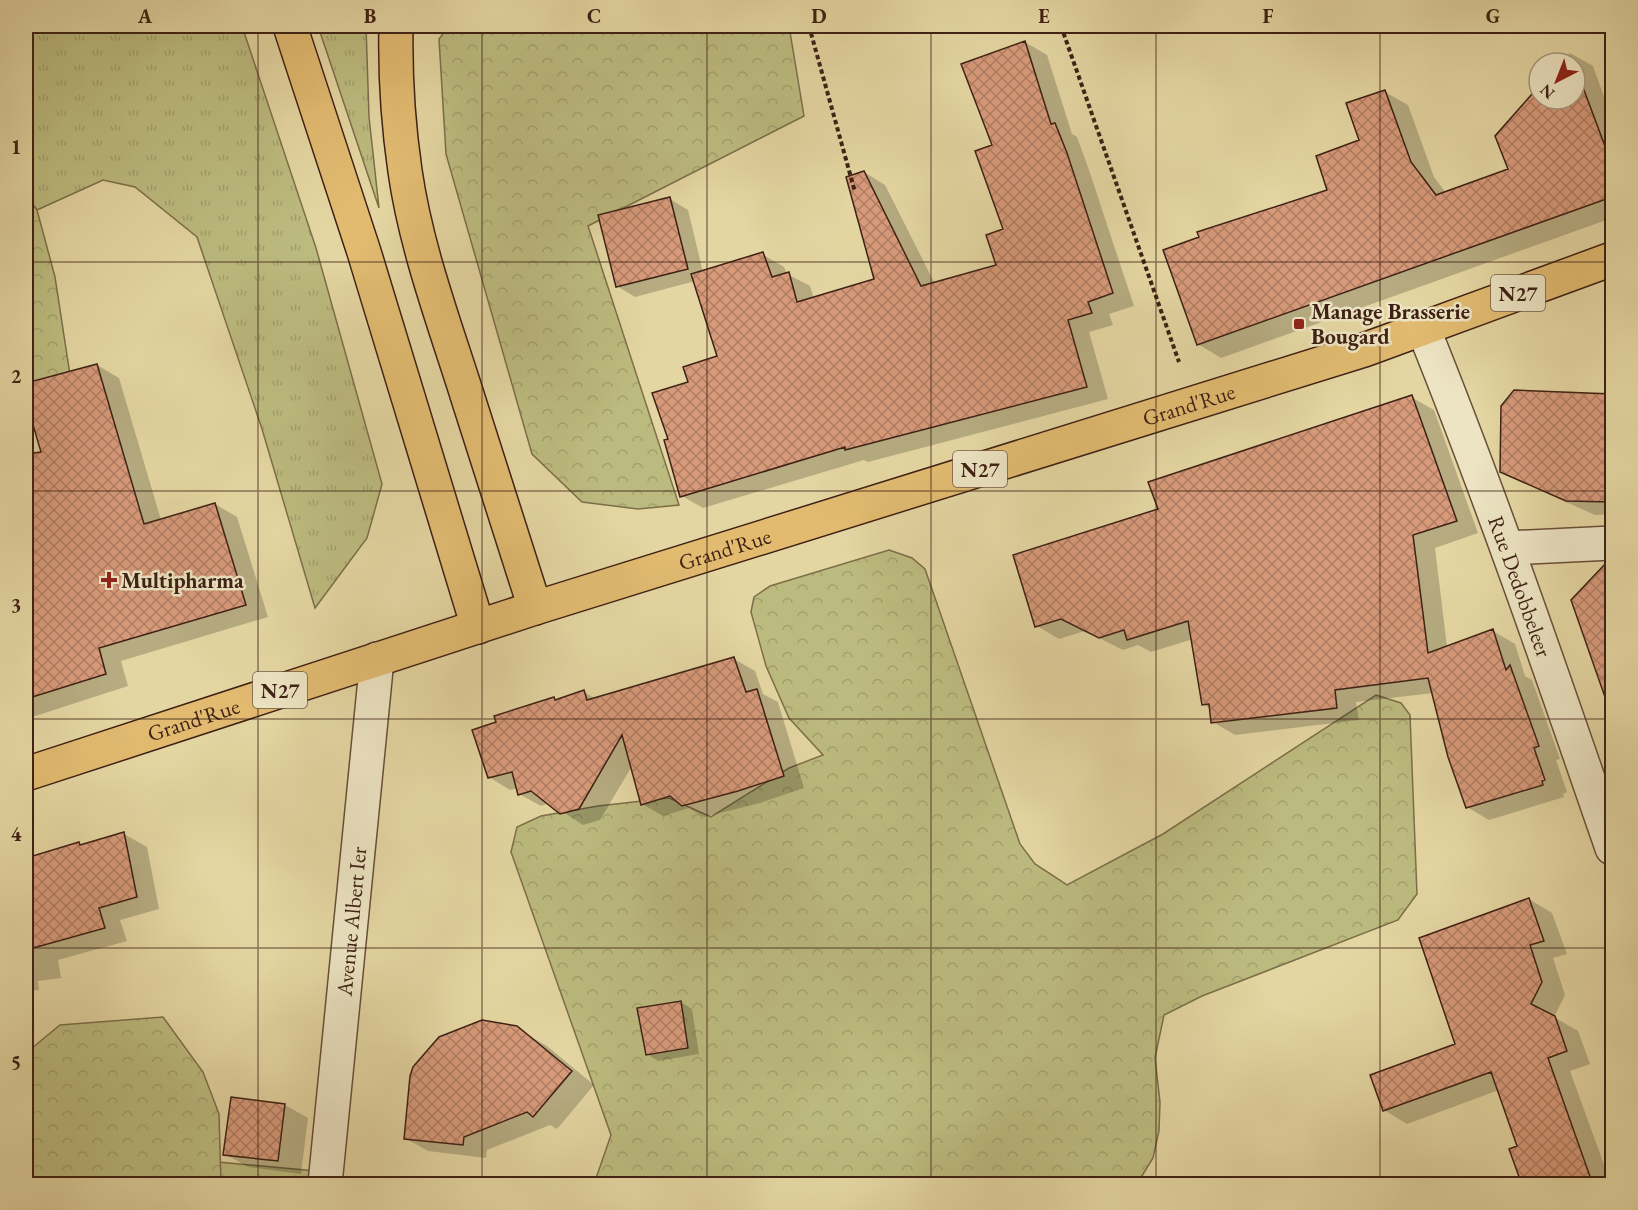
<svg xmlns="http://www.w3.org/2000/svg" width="1638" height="1210" viewBox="0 0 1638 1210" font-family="'EB Garamond',serif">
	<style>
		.grass { fill: url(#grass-tufts); stroke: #7d6e4a; stroke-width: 1.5 }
		.forest { fill: url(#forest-crowns); stroke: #7d6e4a; stroke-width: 1.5 }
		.shadow { fill: #0003 }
		.building { fill: url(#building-cross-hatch); stroke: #3e2114; stroke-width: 1.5 }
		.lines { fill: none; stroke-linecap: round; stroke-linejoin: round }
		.street-casing { stroke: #684e38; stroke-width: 36 }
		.primary-casing { stroke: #3e2114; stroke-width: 36 }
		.highway-casing { stroke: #3e2114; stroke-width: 36 }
		.path { stroke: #3e2114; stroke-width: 4; stroke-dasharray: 4.5 3; stroke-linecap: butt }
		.street { stroke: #ede4c3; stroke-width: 33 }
		.primary { stroke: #e2bb71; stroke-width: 33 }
		.highway { stroke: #e2bb71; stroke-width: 33 }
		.grid { fill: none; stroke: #3e2114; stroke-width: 1.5; stroke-opacity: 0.55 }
		.poi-dot { fill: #8f2418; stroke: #ede4c3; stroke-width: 2 }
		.labels { text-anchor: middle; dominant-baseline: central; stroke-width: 5; stroke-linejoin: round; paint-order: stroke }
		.shield { fill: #ede4c3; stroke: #725c48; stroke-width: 1.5 }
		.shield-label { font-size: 21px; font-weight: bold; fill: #3e2114 }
		.poi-label { font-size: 22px; font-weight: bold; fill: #3e2114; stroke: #ede4c3; text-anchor: start }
		.street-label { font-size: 22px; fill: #3e2114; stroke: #ede4c3 }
		.neatline { fill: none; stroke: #3e2114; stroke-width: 2 }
		.grid-label { font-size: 20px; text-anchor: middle; font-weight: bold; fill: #3e2114 }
	</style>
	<defs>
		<pattern id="grass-tufts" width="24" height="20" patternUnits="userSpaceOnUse" patternTransform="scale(1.5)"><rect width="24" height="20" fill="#bcbb7f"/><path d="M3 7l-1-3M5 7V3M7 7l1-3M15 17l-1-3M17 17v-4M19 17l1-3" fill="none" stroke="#a3a06d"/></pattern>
		<pattern id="forest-crowns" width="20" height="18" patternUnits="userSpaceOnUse" patternTransform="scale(1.5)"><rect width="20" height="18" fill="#bcbb7f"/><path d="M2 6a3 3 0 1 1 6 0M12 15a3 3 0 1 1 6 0" fill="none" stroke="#a3a06d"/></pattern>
		<pattern id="building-cross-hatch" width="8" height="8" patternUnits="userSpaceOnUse" patternTransform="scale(1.5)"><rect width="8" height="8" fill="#d79a7a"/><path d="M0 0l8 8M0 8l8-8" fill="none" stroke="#b07d63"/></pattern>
	</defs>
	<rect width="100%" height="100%" fill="#e4d6a2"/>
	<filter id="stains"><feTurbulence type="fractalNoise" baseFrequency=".00333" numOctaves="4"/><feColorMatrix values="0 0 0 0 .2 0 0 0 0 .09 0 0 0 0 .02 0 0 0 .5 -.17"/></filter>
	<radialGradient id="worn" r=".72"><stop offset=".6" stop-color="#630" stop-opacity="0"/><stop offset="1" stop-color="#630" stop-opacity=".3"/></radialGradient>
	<path class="grass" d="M40 26H242L316 248 382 484 367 538 315 608 262 429 197 237 135 187 103 180 37 210 26 195V42Z
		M318 26H366L369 117 379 208Z
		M218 1162 326 1172 325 1184H220Z"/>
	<path class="forest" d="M449 26H789L804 116 588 226 679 505 638 509 582 502 532 454 446 154 439 39Z
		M26 195 37 210 55 277 70 375 26 389Z
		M889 550 912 558 925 569 1020 844 1035 864 1067 885 1163 834 1376 695 1401 703 1410 715 1417 894 1398 920 1202 996 1164 1015 1155 1058 1160 1102 1159 1131 1153 1158 1140 1179 1125 1184H594L611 1135 511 852 517 827 541 816 598 806 669 798 711 817 789 768 823 755 789 718 766 666 751 612 754 597 770 586Z
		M163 1017 203 1072 219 1114 221 1184H26V1053L60 1025Z"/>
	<path class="shadow" d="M1025 42 1047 55 1072 134 1077 137 1088 167 1134 306 1109 314 1113 325 1089 332 1108 399 868 462 864 460 703 508 682 496 670 440 690 383 719 357 695 281 635 297 617 286 670 199 688 210 703 272 762 254 784 267 787 274 810 286 814 299 875 280 864 172 885 185 935 284 998 266 1005 230 994 146Z
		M1570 53 1593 66 1612 119V218L1221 358 1198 344 1329 191 1361 141 1385 92 1408 105 1434 177 1446 193 1510 170 1539 88V99H1575V63H1561Z
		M97 365 119 378 161 520 215 504 237 517 268 617 121 661 128 686 26 719V556L69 542 26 396V385Z
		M1515 391 1612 395V514L1595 515 1519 481 1501 471Z
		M1411 397 1434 410 1478 533 1435 548 1447 647 1493 631 1515 644 1525 676 1532 680 1560 759 1556 760 1567 792 1563 794 1564 797 1489 820 1467 807 1433 693 1356 702 1359 720 1235 735 1213 722 1211 709 1203 704 1193 639 1151 652 1138 645 1123 650 1085 631 1059 639 1037 626 1160 510Z
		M1589 583H1612V712L1573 600Z
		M734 659 755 671 763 694 778 702 804 788 760 803 704 817 689 808 663 816 642 804 632 766 600 820 583 825 549 803 541 806 519 794 518 788 510 790 489 777 554 698 557 701 584 692 596 699Z
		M124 834 147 847 159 909 120 920 127 941 58 960 61 978 38 981 39 990 26 991V855L31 858 79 844 83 846Z
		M1529 899 1552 913 1567 954 1553 958 1565 995 1554 1017 1578 1031 1590 1064 1570 1071 1611 1184H1523L1519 1147 1499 1090 1407 1124 1384 1110 1457 1045Z
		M681 1002 692 1009 699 1054 658 1061 647 1054Z
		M523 1032 547 1046 594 1085 557 1129 550 1125 487 1150 486 1158 428 1151 405 1138Z
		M285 1105 308 1118 301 1174 248 1167 225 1154Z"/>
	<path class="building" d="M1025 41 1051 124 1055 123 1067 153 1113 293 1088 302 1092 313 1068 320 1087 387 845 450V447L680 497 664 440 668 439 652 393 688 382 683 367 717 356 691 274 763 252 772 277 789 272 797 302 874 279 846 177 864 171 921 286 996 265 986 235 1003 229 975 151 992 145 961 64Z
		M1575 66 1612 165V197L1197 345 1163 250 1199 237 1197 232 1327 190 1316 156 1359 140 1346 103 1385 90 1411 162 1436 195 1508 169 1495 136 1539 86V99H1575Z
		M670 197 688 269 616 287 598 215Z
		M97 364 144 524 215 503 246 605 99 648 106 674 26 699V454L41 452 26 401V383Z
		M1514 390 1612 394V502L1566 501 1500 472 1501 406Z
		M1412 395 1457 521 1413 535 1428 653 1493 629 1506 670 1510 665 1539 746 1534 748 1545 780 1542 781 1543 785 1466 808 1448 757 1428 678 1335 690 1337 708 1211 723 1209 704 1202 705 1188 621 1127 640 1124 630 1099 638 1061 619 1035 627 1013 555 1158 509 1148 482Z
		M1607 562H1612V699L1606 700 1571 600Z
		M734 657 746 692 757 689 784 776 738 791 682 806 670 796 641 805 622 735 579 809 560 814 531 791 518 795 512 772 488 778 472 730 496 722 494 716 554 697 555 700 584 690 587 700Z
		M124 832 137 897 99 908 105 928 26 950V858L79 842 80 845Z
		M1529 898 1544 941 1530 945 1542 982 1531 1004 1555 1016 1567 1051 1548 1058 1593 1185H1522L1509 1149 1517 1146 1491 1072 1383 1111 1370 1075 1455 1044 1419 938Z
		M681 1001 688 1048 646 1055 637 1008Z
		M482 1020 517 1026 572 1071 533 1117 527 1112 464 1137 463 1145 404 1139 410 1076 413 1067 439 1037Z
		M231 1097 285 1104 278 1161 223 1155Z"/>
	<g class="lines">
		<g class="street-casing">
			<g id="street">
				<path id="s1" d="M1423 328C1492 499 1552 674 1612 848"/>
				<path d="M1508 548 1612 543"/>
				<path id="s2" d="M325 1184 377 659"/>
			</g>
		</g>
		<g class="primary-casing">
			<g id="primary">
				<path id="s3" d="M26 774 535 608 1364 350 1612 259"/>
			</g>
		</g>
		<g class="highway-casing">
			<path id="highway" d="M290 26 364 252 478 627
				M396 26C395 74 398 123 405 171 416 248 444 322 467 395 490 466 512 537 535 608"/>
		</g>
		<path class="path" d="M809 26 855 192
			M1061 26 1179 362"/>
		<use href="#street" class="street"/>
		<use href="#primary" class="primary"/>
		<use href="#highway" class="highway"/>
	</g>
	<path class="grid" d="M258 26V1184M482 26V1184M707 26V1184M931 26V1184M1156 26V1184M1380 26V1184M26 262H1612M26 491H1612M26 719H1612M26 948H1612"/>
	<g class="poi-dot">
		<rect x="1293" y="318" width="12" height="12" rx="3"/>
		<path d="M106 571h6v6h6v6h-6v6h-6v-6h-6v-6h6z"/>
	</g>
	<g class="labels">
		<g class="shield">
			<rect x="1491" y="275" width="54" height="36" rx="4.5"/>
			<rect x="953" y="451" width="54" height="36" rx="4.5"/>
			<rect x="253" y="672" width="54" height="36" rx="4.5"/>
		</g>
		<g class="shield-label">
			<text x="1518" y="293">N27</text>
			<text x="980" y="469">N27</text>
			<text x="280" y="690">N27</text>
		</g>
		<g class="poi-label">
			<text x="1311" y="311">Manage Brasserie<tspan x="1311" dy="25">Bougard</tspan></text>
			<text x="121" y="580">Multipharma</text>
		</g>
		<g class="street-label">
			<text stroke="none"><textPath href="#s3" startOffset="1220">Grand'Rue</textPath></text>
			<text stroke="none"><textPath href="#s3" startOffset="734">Grand'Rue</textPath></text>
			<text stroke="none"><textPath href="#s1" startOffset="276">Rue Dedobbeleer</textPath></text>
			<text stroke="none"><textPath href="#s3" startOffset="176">Grand'Rue</textPath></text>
			<text stroke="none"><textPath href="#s2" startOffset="264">Avenue Albert Ier</textPath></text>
		</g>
	</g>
	<rect width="1638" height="1210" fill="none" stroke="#e4d6a2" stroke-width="66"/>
	<g transform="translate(1557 81) rotate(222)"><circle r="28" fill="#ede4c3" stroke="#a7967d" stroke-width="1.5"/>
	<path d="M0-4.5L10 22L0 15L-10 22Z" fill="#8f2418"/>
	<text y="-9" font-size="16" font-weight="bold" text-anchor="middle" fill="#3e2114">N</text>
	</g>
	<rect x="33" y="33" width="1572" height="1144" class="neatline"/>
	<g class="grid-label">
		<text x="145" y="23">A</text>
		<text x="370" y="23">B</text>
		<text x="594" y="23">C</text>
		<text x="819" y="23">D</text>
		<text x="1044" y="23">E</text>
		<text x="1268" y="23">F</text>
		<text x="1493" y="23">G</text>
		<text x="16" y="154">1</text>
		<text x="16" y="383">2</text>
		<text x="16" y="612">3</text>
		<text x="16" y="841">4</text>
		<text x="16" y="1069">5</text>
	</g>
	<rect width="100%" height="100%" filter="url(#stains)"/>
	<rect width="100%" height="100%" fill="url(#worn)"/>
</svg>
